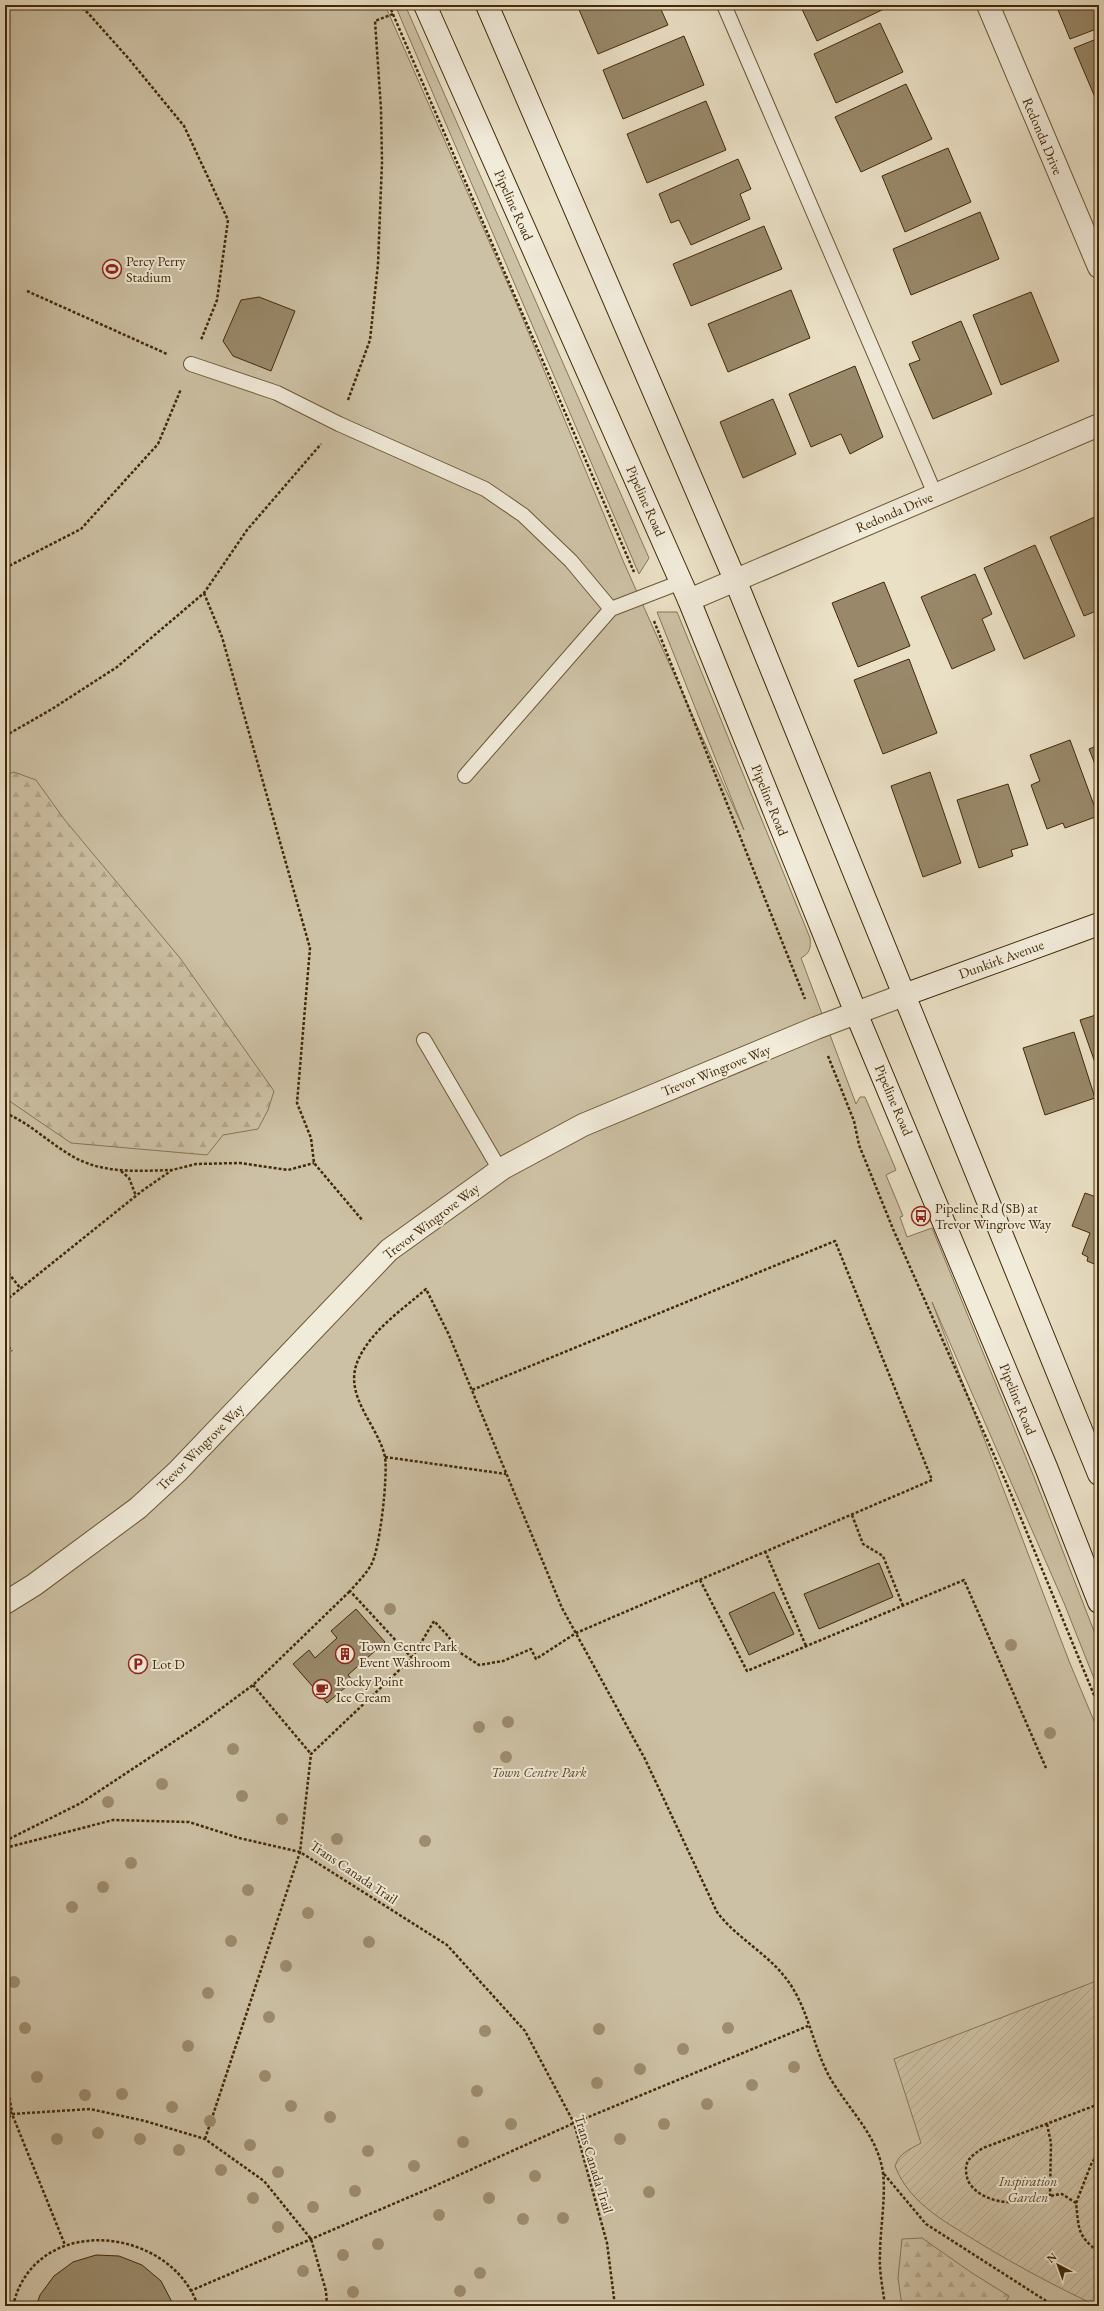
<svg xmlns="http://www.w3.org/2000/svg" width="1104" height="2311" viewBox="0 0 1104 2311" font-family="'EB Garamond',serif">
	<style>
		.green { fill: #cdc1a5; stroke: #887656 }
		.forest { fill: url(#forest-firs); stroke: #887656 }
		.garden { fill: url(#garden-furrows); stroke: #887656 }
		.building { fill: #99896a; stroke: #422a06 }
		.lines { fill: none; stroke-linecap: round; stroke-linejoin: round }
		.lane-casing { stroke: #6c5836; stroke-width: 16 }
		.street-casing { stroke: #6c5836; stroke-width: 24 }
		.secondary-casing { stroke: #422a06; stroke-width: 24 }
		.path { stroke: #422a06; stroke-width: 2.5; stroke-dasharray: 3 2; stroke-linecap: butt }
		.lane { stroke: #f1ebda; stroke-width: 14 }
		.street { stroke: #f1ebda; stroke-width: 22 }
		.secondary { stroke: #f1ebda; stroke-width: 22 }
		.tree { fill: #9d8c6e }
		.labels { text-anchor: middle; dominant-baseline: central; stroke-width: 4; stroke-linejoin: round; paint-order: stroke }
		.street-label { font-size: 14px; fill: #422a06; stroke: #f1ebda }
		.poi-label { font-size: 14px; fill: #422a06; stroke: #f1ebda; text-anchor: start }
		.park-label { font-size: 14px; font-style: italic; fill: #5e4826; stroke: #f1ebda }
	</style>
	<defs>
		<pattern id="forest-firs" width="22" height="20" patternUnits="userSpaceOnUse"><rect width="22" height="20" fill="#cdc1a5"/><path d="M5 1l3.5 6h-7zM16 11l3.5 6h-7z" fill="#b1a68d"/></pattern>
		<pattern id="garden-furrows" width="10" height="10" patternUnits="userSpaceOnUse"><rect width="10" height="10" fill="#cdc1a5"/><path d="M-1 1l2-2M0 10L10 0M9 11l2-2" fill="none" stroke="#b1a68d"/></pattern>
	</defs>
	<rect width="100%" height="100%" fill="#eae0c6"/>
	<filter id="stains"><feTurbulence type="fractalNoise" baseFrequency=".005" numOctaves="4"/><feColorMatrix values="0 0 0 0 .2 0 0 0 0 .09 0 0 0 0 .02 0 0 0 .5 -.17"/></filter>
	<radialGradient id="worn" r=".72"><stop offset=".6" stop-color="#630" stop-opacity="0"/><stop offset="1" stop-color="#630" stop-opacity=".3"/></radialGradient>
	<path class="green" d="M5 5H385L517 305 624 563 744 830 657 612H677L810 938C811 948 810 953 801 958L856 1104 860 1097H865L896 1170 886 1175 903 1216 900 1217 907 1237 932 1228 1034 1477 1099 1644V1691L1064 1603 932 1302 1069 1661 1099 1733V2306H5Z
		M395 5H405L649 558 639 574Z"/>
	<path class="forest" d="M14 772 36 780 64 819 180 958 274 1091 268 1110 258 1129 223 1135 207 1155 71 1143 5 1098V775Z
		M922 2238 972 2273 1009 2296 1004 2306H902L898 2278 902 2239Z"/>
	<path class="garden" d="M1099 1980V2306H1097C1057 2287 1019 2267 981 2244 948 2223 910 2205 895 2166 899 2153 909 2150 921 2143L894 2059Z"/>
	<path class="building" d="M577 5H659L668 25 598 54Z
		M800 5H882L884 9 817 41Z
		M1056 5H1099V28L1070 39Z
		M880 23 903 72 836 103 814 54Z
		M684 36 704 85 623 119 603 70Z
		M1099 38V101L1097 102 1074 48Z
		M906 84 932 139 861 172 835 117Z
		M706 101 726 150 647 183 627 134Z
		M948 148 971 202 905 232 882 176Z
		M738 159 751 189 740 194 750 219 691 245 679 220 671 223 659 194Z
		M980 212 999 259 911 295 893 249Z
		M764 226 782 269 691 306 673 264Z
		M791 290 810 338 728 372 708 324Z
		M1031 292 1059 361 1001 385 973 315Z
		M259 297 295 311 271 371 233 356 223 341 241 300Z
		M961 321 992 394 933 419 909 364 920 360 912 342Z
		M855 366 883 437 850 454 841 434 811 447 789 394Z
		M773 399 796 454 743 478 720 422Z
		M1099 515V610L1084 616 1050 537Z
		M1035 545 1075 636 1024 659 984 568Z
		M975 574 992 614 982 619 995 650 952 669 921 597Z
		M884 582 910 646 858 667 832 603Z
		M909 659 937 733 883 754 854 680Z
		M1070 740 1098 816 1065 828 1063 823 1047 829 1031 785 1040 781 1030 755Z
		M1099 745V774L1089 749Z
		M930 772 961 863 923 877 891 786Z
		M1008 784 1028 845 1011 850 1013 856 979 868 957 800Z
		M1099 1014V1074L1080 1020Z
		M1074 1032 1095 1098 1045 1115 1023 1048Z
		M1085 1193 1099 1198V1266L1087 1261 1088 1257 1082 1254 1090 1233 1072 1226Z
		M879 1563 893 1597 819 1629 804 1594Z
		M774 1592 794 1634 749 1655 729 1613Z
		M356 1609 385 1642 348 1675 353 1681 327 1703 293 1664 309 1650 315 1658 337 1638 331 1631Z
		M96 2255 119 2256 142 2265 161 2281 174 2306H36L40 2295 54 2276 73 2262Z"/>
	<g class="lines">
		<g class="lane-casing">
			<path id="lane" d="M724 5 935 494
				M191 364 277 393 339 424 485 489 523 515 571 561 611 609 681 582
				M465 776 611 609
				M424 1040 500 1170"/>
		</g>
		<g class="street-casing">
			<path id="street" d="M988 5 1099 267
				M689 600 1099 425
				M5 1603 34 1585 138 1508 178 1471 389 1250 503 1168 583 1125 816 1028 904 995"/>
		</g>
		<g class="secondary-casing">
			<path id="secondary" d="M425 5 689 600 856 1013 1046 1467 1099 1602
				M487 5 736 582 1099 1474
				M904 995 1099 924"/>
		</g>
		<path class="path" d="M78 5 88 13 129 59 184 126 228 220 217 300 201 340
			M389 5 634 572
			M27 291 167 354
			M348 400 370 340 378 264 382 162 381 109 375 21 393 14
			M5 568 81 529 158 444 181 389
			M204 593 222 637 310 948 297 1103 311 1138 314 1163 363 1221
			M654 621 805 999
			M5 736 52 709 117 667 204 593 247 530 321 444
			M828 1056 854 1121 859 1145 893 1229 1006 1482 1099 1707
			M5 1113C30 1123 49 1143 72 1156 102 1174 138 1171 171 1170
			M121 1171 129 1178 136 1196
			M5 1269 21 1289
			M5 1301 142 1191 172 1170 196 1164 240 1163 288 1170 314 1163
			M5 1343 12 1351
			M385 1457 506 1474
			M852 1515 863 1544 883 1556 903 1606
			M765 1551 806 1646
			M700 1580 747 1671 964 1580 1046 1768
			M412 1658 434 1621 448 1636 459 1652 479 1665 503 1661 531 1649 536 1659 576 1633 932 1480 835 1241 472 1390
			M253 1685 311 1754
			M5 1841 81 1803 199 1725 253 1685 350 1591
			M5 1848 113 1820 189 1822 239 1838 300 1852 447 1945 525 2031 574 2123 607 2243 615 2306
			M5 2073 12 2112
			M5 2103 12 2114 65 2245
			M1099 2104 983 2148C971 2156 963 2161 967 2177 970 2192 992 2202 1008 2202 1025 2202 1045 2196 1062 2194L1076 2203C1079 2229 1077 2236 1099 2252
			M5 2121 12 2114 90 2109 145 2121 205 2139 264 2181 311 2239 326 2291 327 2306
			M1047 2124 1051 2143 1050 2196
			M205 2139 300 1852 311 1754 412 1658 350 1591C357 1583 366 1574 371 1565 380 1550 388 1475 385 1457 378 1424 341 1395 359 1358 373 1329 402 1310 426 1289L449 1335 562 1608 645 1759 717 1912C738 1940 773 1956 792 1987 809 2014 814 2048 829 2076 847 2108 878 2135 883 2173 886 2197 880 2230 880 2255 879 2272 883 2289 885 2306
			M884 2174 926 2224 1054 2306
			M1076 2203 1092 2162 1099 2154
			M190 2291 428 2189 574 2123 808 2026
			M13 2306C34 2212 170 2225 198 2306"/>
		<use href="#lane" class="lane"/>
		<use href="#street" class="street"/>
		<use href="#secondary" class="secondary"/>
	</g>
	<g class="tree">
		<circle cx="390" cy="1609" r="6"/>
		<circle cx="1011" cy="1645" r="6"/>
		<circle cx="508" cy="1722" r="6"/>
		<circle cx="479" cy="1727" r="6"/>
		<circle cx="1050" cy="1733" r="6"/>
		<circle cx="233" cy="1749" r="6"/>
		<circle cx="506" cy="1757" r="6"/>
		<circle cx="162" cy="1784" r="6"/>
		<circle cx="242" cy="1796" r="6"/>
		<circle cx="108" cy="1802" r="6"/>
		<circle cx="282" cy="1819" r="6"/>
		<circle cx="337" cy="1839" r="6"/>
		<circle cx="425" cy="1841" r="6"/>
		<circle cx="131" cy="1863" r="6"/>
		<circle cx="103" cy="1887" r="6"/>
		<circle cx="248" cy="1890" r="6"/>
		<circle cx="72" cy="1907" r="6"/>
		<circle cx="308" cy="1913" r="6"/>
		<circle cx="231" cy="1941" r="6"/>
		<circle cx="369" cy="1942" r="6"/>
		<circle cx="286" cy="1966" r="6"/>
		<circle cx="14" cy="1982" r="6"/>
		<circle cx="208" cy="1993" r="6"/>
		<circle cx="269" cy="2017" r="6"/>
		<circle cx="25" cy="2028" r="6"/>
		<circle cx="728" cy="2028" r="6"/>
		<circle cx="599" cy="2029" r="6"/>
		<circle cx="485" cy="2031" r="6"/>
		<circle cx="188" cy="2046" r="6"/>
		<circle cx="683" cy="2049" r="6"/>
		<circle cx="794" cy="2067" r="6"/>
		<circle cx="640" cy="2069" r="6"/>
		<circle cx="265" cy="2076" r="6"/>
		<circle cx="37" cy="2077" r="6"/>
		<circle cx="597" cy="2083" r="6"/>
		<circle cx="752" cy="2085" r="6"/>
		<circle cx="477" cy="2091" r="6"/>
		<circle cx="122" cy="2094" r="6"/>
		<circle cx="85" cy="2095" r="6"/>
		<circle cx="707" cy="2104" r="6"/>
		<circle cx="291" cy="2106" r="6"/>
		<circle cx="172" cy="2107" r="6"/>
		<circle cx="330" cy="2117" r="6"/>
		<circle cx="210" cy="2121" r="6"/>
		<circle cx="511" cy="2124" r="6"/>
		<circle cx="664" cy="2124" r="6"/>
		<circle cx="98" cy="2133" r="6"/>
		<circle cx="57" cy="2139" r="6"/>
		<circle cx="140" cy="2139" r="6"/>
		<circle cx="620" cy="2139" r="6"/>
		<circle cx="463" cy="2142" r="6"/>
		<circle cx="250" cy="2145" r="6"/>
		<circle cx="179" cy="2150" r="6"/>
		<circle cx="368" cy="2151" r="6"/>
		<circle cx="414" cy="2166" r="6"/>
		<circle cx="221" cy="2170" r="6"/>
		<circle cx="278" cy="2172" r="6"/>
		<circle cx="535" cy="2176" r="6"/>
		<circle cx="355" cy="2191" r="6"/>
		<circle cx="649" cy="2192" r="6"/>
		<circle cx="253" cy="2198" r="6"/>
		<circle cx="489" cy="2198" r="6"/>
		<circle cx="313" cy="2207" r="6"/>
		<circle cx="439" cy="2215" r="6"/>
		<circle cx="563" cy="2218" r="6"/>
		<circle cx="523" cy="2219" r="6"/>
		<circle cx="278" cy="2227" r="6"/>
		<circle cx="378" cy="2244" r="6"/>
		<circle cx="343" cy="2255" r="6"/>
		<circle cx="303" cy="2271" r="6"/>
		<circle cx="480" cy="2273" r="6"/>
		<circle cx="460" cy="2291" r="6"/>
		<circle cx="353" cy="2292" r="6"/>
	</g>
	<defs>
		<g id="stadium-ring" transform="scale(1)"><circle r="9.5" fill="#f1ebda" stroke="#8f2418" stroke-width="1.5"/><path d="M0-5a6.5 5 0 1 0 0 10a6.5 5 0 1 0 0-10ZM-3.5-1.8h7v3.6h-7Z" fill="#8f2418"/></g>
		<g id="bus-ring" transform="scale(1)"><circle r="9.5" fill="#f1ebda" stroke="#8f2418" stroke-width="1.5"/><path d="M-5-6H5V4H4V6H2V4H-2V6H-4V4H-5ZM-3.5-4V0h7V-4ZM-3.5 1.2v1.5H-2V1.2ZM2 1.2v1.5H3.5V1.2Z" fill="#8f2418"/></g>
		<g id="building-ring" transform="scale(1)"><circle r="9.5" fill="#f1ebda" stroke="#8f2418" stroke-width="1.5"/><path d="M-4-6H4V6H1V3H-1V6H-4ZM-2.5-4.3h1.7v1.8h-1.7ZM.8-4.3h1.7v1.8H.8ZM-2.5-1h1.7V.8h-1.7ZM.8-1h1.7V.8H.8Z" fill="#8f2418"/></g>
		<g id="parking-ring" transform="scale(1)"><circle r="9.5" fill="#f1ebda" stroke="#8f2418" stroke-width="1.5"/><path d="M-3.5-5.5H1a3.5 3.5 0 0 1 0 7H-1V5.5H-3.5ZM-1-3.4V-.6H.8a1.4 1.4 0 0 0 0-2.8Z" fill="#8f2418"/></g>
		<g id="cafe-ring" transform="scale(1)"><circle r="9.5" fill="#f1ebda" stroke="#8f2418" stroke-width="1.5"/><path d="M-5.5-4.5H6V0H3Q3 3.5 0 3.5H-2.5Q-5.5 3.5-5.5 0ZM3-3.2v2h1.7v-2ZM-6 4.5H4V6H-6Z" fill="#8f2418"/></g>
	</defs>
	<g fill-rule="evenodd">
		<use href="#stadium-ring" x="112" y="269"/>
		<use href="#bus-ring" x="921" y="1216"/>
		<use href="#building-ring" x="345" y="1654"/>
		<use href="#parking-ring" x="138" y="1664"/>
		<use href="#cafe-ring" x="322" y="1689"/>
	</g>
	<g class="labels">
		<g class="street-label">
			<text transform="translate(1043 136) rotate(67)">Redonda Drive</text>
			<text transform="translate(514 205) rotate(66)">Pipeline Road</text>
			<text transform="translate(646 501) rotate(66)">Pipeline Road</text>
			<text transform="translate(894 512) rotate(-23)">Redonda Drive</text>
			<text transform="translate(770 800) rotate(68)">Pipeline Road</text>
			<text transform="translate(1001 959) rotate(-20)">Dunkirk Avenue</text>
			<text transform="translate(716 1070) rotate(-22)">Trevor Wingrove Way</text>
			<text transform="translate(894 1100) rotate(67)">Pipeline Road</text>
			<text transform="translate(431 1221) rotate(-37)">Trevor Wingrove Way</text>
			<text transform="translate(1018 1399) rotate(68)">Pipeline Road</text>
			<text transform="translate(200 1447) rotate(-45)">Trevor Wingrove Way</text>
			<text transform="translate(354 1872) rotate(34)">Trans Canada Trail</text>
			<text transform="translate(594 2164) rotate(73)">Trans Canada Trail</text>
		</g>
		<g class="poi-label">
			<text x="126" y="261">Percy Perry<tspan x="126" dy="16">Stadium</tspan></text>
			<text x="935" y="1208">Pipeline Rd (SB) at<tspan x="935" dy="16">Trevor Wingrove Way</tspan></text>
			<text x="359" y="1646">Town Centre Park<tspan x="359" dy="16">Event Washroom</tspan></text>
			<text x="152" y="1664">Lot D</text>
			<text x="336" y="1681">Rocky Point<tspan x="336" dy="16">Ice Cream</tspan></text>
		</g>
		<g class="park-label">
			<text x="539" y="1772">Town Centre Park</text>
			<text x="1028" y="2181">Inspiration<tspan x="1028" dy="16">Garden</tspan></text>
		</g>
	</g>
	<rect width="1104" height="2311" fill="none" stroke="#eae0c6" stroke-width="20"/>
	<rect x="6" y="6" width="1092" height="2299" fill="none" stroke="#422a06" stroke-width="2"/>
	<rect x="10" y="10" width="1084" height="2291" fill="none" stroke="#422a06"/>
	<g transform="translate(1058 2265) rotate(319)" stroke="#f1ebda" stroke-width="3" paint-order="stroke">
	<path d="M0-3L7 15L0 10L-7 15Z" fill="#422a06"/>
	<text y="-6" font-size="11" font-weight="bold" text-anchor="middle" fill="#422a06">N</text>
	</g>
	<rect width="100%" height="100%" filter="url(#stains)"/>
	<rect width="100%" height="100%" fill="url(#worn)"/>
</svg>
